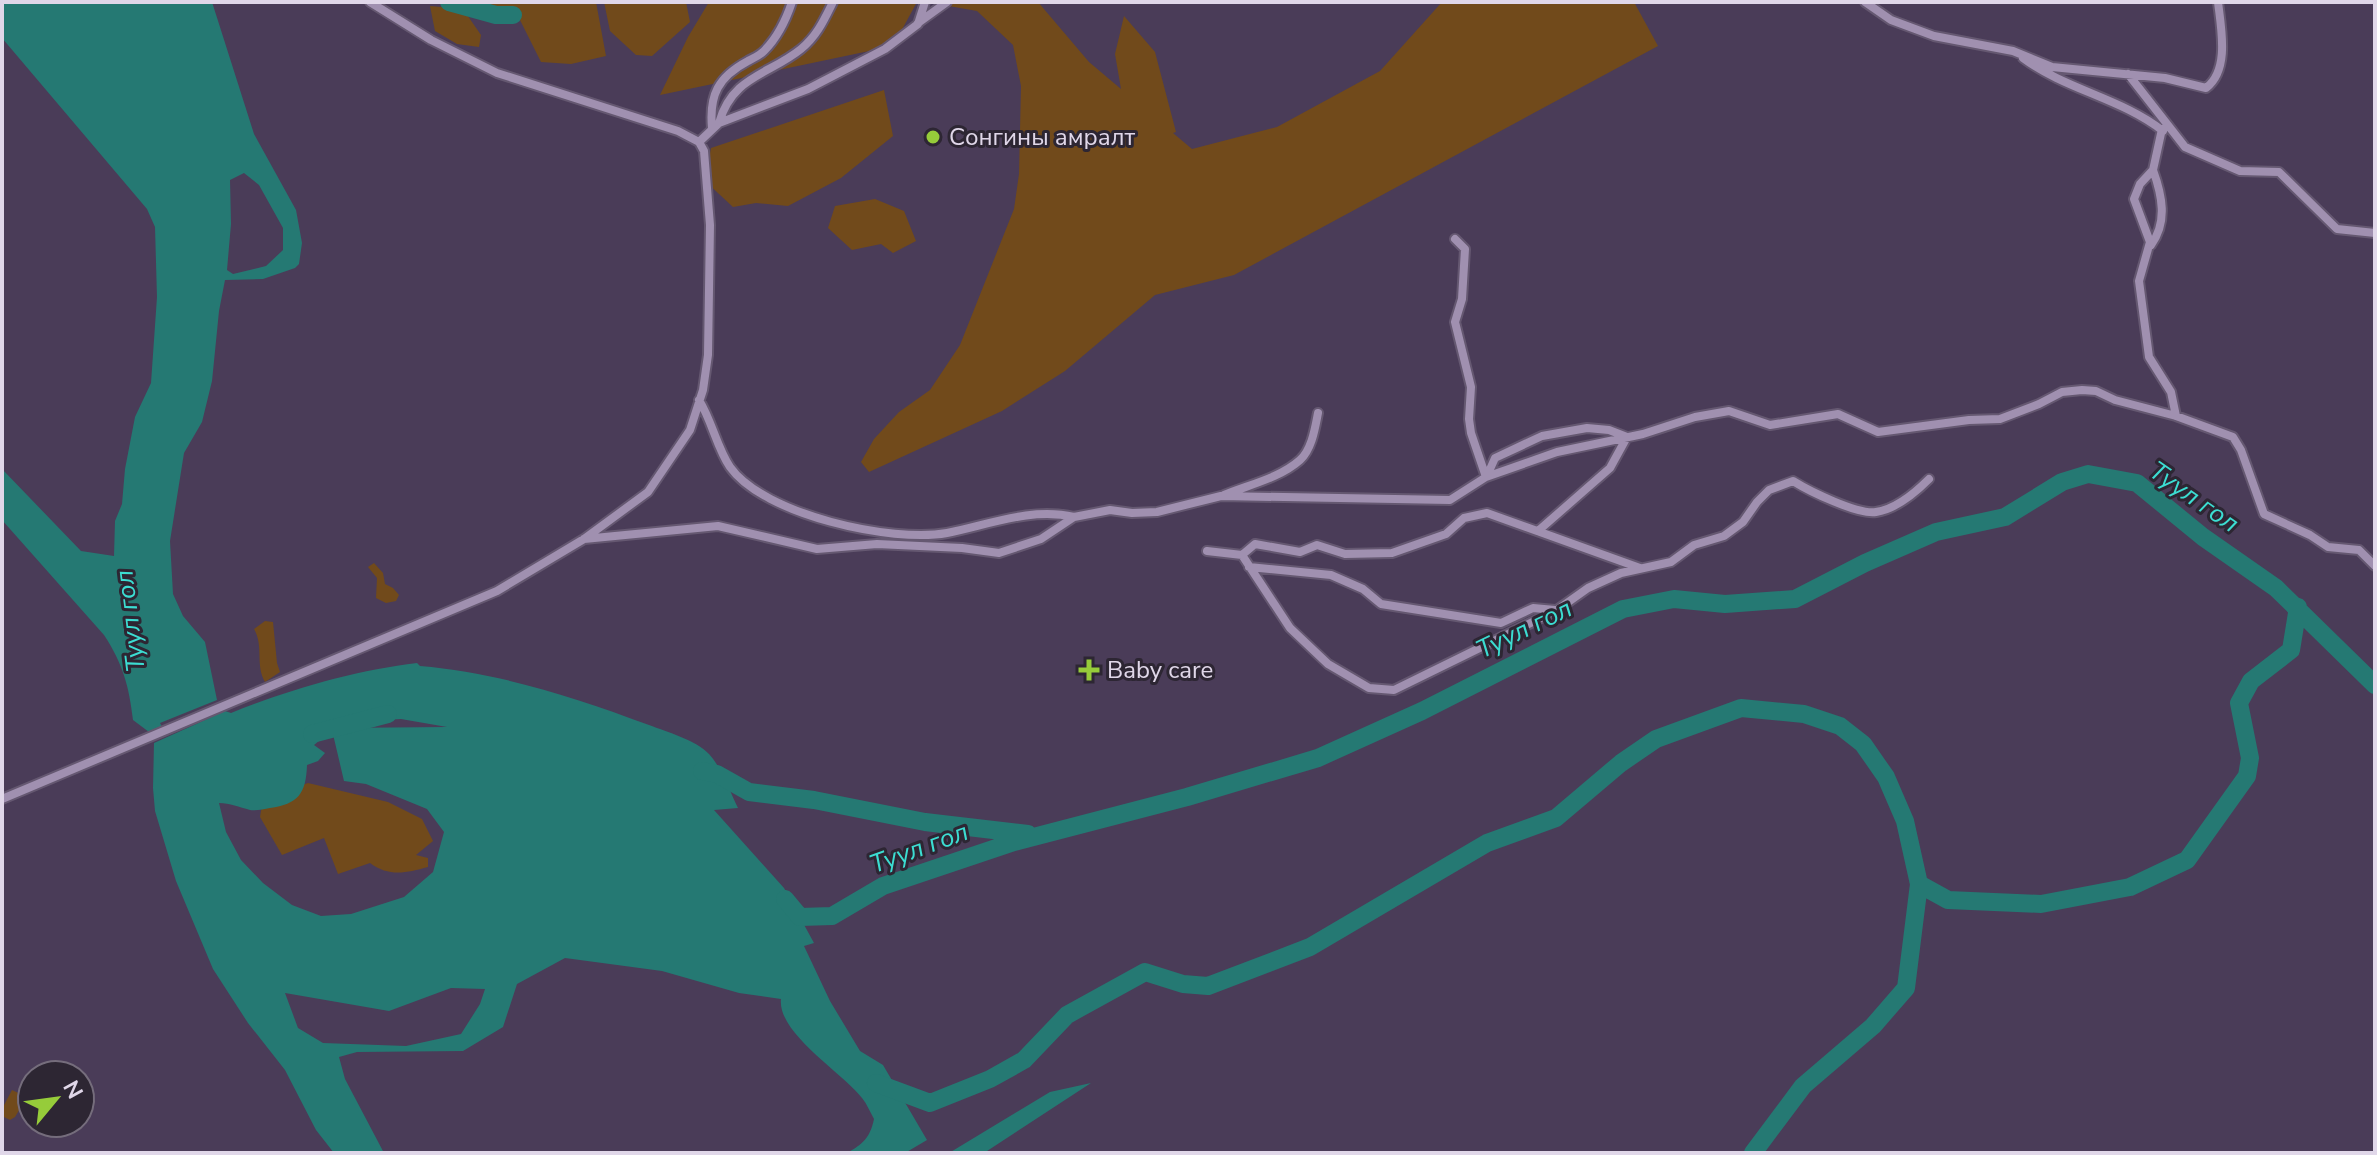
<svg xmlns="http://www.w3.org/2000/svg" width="2377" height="1155" viewBox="0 0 2377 1155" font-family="'Nunito Sans',sans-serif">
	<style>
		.green { fill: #714a1b }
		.water { fill: #257973; fill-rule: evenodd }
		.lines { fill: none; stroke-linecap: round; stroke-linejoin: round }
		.river { stroke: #257973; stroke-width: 18 }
		.street-casing { stroke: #655871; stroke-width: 12 }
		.street { stroke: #a090b0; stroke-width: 8 }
		.poi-dot { fill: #96cc3a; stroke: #2d2633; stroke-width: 3 }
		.labels { text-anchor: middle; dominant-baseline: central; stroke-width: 6; stroke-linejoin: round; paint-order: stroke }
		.poi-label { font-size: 24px; fill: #e0d7e9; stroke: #2d2633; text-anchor: start }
		.water-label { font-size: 26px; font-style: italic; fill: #3cddd2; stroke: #2d2633 }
	</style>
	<rect width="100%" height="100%" fill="#4a3c58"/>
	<path class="green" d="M465 2H596L606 56 571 64 541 62 516 12Z
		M604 2H686L690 22 652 56 636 55 610 31Z
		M709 2H917L893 46 660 95 688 37Z
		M926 2H1038L1089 62 1121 89 1115 54 1124 16 1155 52 1176 132 1173 133 1192 149 1277 127 1380 71 1442 2H1634L1658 46 1234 275 1155 295 1065 371 1002 411 869 472 861 462 874 439 899 412 930 390 960 345 1014 209 1019 174 1021 86 1013 45 977 11Z
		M430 6 463 9 481 35 479 47 457 44 435 31Z
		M884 90 893 136 841 178 788 206 756 203 733 207 705 181 711 148Z
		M875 199 904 211 916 241 893 253 881 244 852 250 828 228 835 206Z
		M374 563 383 573 385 584 393 588 399 595 396 601 386 603 376 598 377 578 368 567Z
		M265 621 273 622 277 663 280 672 265 682C255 665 264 646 254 629Z
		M308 783 388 802 422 819 433 841 416 855 428 858V867C406 873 389 877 370 863L338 874 324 838 282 855 260 817 263 799Z
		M12 1090 27 1097 15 1117 10 1120 2 1116V1109Z"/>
	<path class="water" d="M2 2H212L254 134 296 210 302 243 299 264 295 268 263 279 225 280 219 311 212 381 202 422 184 453 170 541 173 594 183 616 205 642 217 700 160 723 163 729 149 732 133 720C129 686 123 664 104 635L2 520V469L81 551 114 556 115 521 122 504 125 469 135 417 151 383 157 297 155 227 147 209 2 38ZM244 173 259 185 283 228V250L266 266 233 274 227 270 231 224 230 180Z
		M417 663 420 666C500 673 574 697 649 725 667 732 696 740 709 754 722 768 730 792 738 808L714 810 784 888 814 943 804 946 830 1001 860 1051 883 1065 927 1140 905 1153H847C863 1144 870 1138 874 1119 870 1112 867 1104 862 1098 843 1073 777 1033 781 999L739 993 662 971 565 958 517 984 503 1027 463 1051 357 1052 339 1057 345 1079 384 1153H334L316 1130 285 1070 248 1023 213 969 176 881 155 811 153 788 154 743 225 711 231 713C287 690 357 670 417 663ZM401 719 447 727 336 728 345 722ZM332 730 344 781 366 784 427 809 444 832 433 872 404 897 351 914 321 916 292 905 263 883 241 860 226 832 219 803C230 803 239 807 250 810 256 811 264 809 270 808 298 804 306 794 307 765L318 761 325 753 314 745ZM451 988 485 989 480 1004 461 1034 406 1046 323 1043 298 1028 285 993 389 1011Z
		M1091 1083 984 1153H949L1050 1092Z"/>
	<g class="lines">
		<path class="river" d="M449 2 496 15H513
			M312 734 388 714
			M702 771 717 774 749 792 814 800 925 822 1028 834
			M1919 884 1948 900 2041 904 2130 887 2187 860 2247 776 2250 758 2239 703 2251 681 2291 650 2298 607
			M785 899 800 917 832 916 883 886 1014 842 1187 797 1318 758 1422 711 1623 609 1674 599 1725 604 1795 599 1865 563 1936 532 2005 517 2062 482 2088 474 2137 483 2203 537 2276 588 2375 685
			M876 1083 930 1103 990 1079 1024 1060 1067 1015 1145 972 1183 984 1208 986 1310 947 1487 843 1556 818 1621 763 1656 739 1741 708 1804 714 1840 726 1863 744 1886 777 1905 821 1919 884 1906 988 1873 1026 1803 1086 1753 1153"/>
		<g class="street-casing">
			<path id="street" d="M1865 2 1891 20 1934 36 2013 51 2052 67 2165 78 2206 88C2230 70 2221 28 2218 2
				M918 23 947 2
				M2023 58C2066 90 2121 98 2163 131
				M2128 74 2185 147 2240 171 2279 172 2337 229 2375 233
				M719 123C732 76 769 75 801 49 817 36 824 20 833 2
				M712 128C709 95 718 77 748 61 753 58 759 56 764 51 778 37 786 20 792 2
				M2162 129 2153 170 2140 184 2134 199 2150 242 2139 281 2149 357 2171 392 2176 416
				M699 142 719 123 808 89 885 49 918 24 925 2
				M1455 239 1465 249 1462 299 1455 322 1471 387 1469 419 1471 433 1486 477
				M2151 245C2168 222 2162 195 2153 170
				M699 400C712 421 717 448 730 467 764 515 892 543 947 533 988 525 1031 507 1074 517
				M1487 476 1495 458 1542 436 1587 428 1609 430 1627 437 1610 468 1538 531
				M1224 495C1248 485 1280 478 1300 460 1312 449 1315 428 1318 413
				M584 539 718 526 817 549 877 544 962 548 999 553 1041 539 1074 517 1110 510 1132 513 1157 512 1221 496 1450 500 1486 477 1557 452 1643 434 1695 417 1729 411 1770 425 1838 414 1878 432 1969 420 2000 419 2039 404 2062 392 2082 390 2096 391 2115 400 2176 416 2233 437 2241 450 2264 514 2310 535 2328 547 2359 550 2375 566
				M1207 551 1242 555 1255 544 1300 552 1317 545 1345 554 1392 553 1446 534 1464 518 1487 513 1640 568
				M1242 555 1290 628 1328 664 1369 688 1394 690 1557 610 1588 588 1621 573 1671 562 1694 545 1724 536 1743 522 1757 502 1769 490 1793 481C1809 491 1858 515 1876 512 1896 509 1916 492 1929 479
				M1249 567 1331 575 1363 589 1381 604 1501 623 1533 608 1555 610
				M2 799 497 591 584 539 648 492 690 430 703 390 708 355 710 225 704 151 699 142 678 131 497 73 431 40 370 2"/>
		</g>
		<use href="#street" class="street"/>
	</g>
	<g class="poi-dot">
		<circle cx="933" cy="137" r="8"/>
		<path d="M1085 658h8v8h8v8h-8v8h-8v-8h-8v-8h8z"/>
	</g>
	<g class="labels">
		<g class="poi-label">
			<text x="949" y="137">Сонгины амралт</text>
			<text x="1107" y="670">Baby care</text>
		</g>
		<g class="water-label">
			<text transform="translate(2194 497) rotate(35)">Туул гол</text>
			<text transform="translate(130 621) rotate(-97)">Туул гол</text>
			<text transform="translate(1524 629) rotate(-26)">Туул гол</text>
			<text transform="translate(919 848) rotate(-20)">Туул гол</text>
		</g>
	</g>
	<rect width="2377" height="1155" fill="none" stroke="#e0d7e9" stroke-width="8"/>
	<g transform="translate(56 1099) rotate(61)"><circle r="38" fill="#2d2633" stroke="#756d7c" stroke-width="2"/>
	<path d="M0-6L14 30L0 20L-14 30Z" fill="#96cc3a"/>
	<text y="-12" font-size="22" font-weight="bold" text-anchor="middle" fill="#e0d7e9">N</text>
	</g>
</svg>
